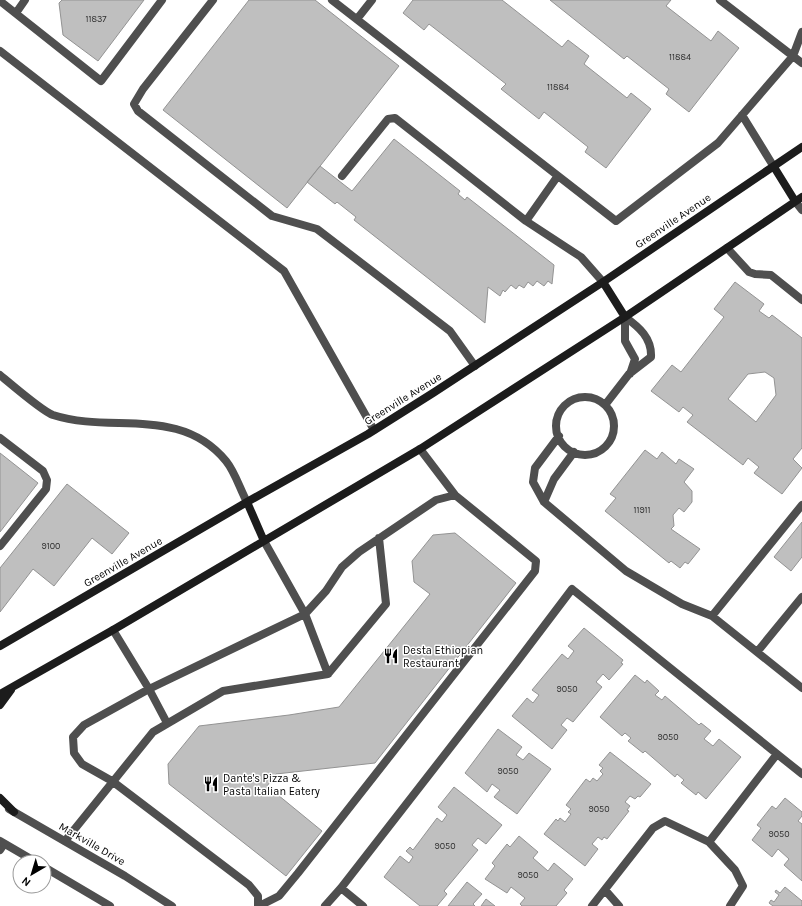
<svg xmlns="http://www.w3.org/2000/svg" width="802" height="906" viewBox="0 0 802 906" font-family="Karla,sans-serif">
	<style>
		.building { fill: #bfbfbf; stroke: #939393; fill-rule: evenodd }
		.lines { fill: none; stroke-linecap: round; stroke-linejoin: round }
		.service { stroke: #4f4f4f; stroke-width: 8 }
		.tertiary { stroke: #4f4f4f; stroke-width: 8 }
		.secondary { stroke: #1c1c1c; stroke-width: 8 }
		.labels { text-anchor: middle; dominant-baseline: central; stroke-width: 3; stroke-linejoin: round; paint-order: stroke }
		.number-label { font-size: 9px; fill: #303030 }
		.street-label { font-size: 11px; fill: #000; stroke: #fff }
		.poi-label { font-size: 11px; fill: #000; stroke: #fff; text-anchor: start }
	</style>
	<rect width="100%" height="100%" fill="#fff"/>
	<path class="building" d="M62 0H144L98 61 63 35 59 3Z
		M249 0H315L399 66 287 208 163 110Z
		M413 0H502L562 47 568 40 589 56 584 64 627 98 631 93 651 109 606 168 585 152 588 147 544 112 539 119 501 89 506 84 429 24 424 30 403 13Z
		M550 0H671L666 6 711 41 718 31 739 48 689 112 666 94 669 89 627 56 624 59Z
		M394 139 460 191 458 194 465 200 467 197 554 265 552 284 548 281 544 286 537 281 533 286 528 282 524 288 519 285 516 289 511 285 505 292 503 290 500 296 488 287 485 323 354 220 356 217 337 202 335 204 307 182 320 166 352 191Z
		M735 282 764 304 759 311 769 318 772 315 802 338V448L793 459 802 468 782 494 754 473 759 467 748 458 743 465 687 422 693 415 683 407 679 412 651 391 672 365 681 372 724 317 714 309ZM765 372 774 378 776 395 756 422 728 399 748 374Z
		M645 450 657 459 662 452 676 464 679 459 694 469 684 482 692 491V502L684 512 679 508 673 515 674 526 671 529 700 549 688 564 685 562 680 568 671 561 669 563 605 511 616 498 610 494Z
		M0 453 38 483 0 532Z
		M67 484 129 533 112 554 92 538 54 586 33 569 0 612V568Z
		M802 522V557L791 571 774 557Z
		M455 533 516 583 375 763 276 774 267 786 322 831 286 876 169 784 168 764 199 726 289 715 339 707 430 594 414 582 412 561 433 535Z
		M584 628 623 660 621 663 623 664 609 680 603 674 596 682 602 687 573 722 567 718 561 725 567 730 552 749 512 716 527 698 533 703 539 695 532 690 562 654 568 659 574 651 568 646Z
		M635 675 645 683 647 680 659 691 655 695 662 700 665 696 699 725 701 723 711 731 704 739 713 746 719 739 741 757 706 799 698 792 696 795 681 783 684 780 677 774 675 777 645 751 643 753 628 741 631 738 625 733 622 736 600 717Z
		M498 729 522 747 516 755 523 760 529 753 551 769 517 814 494 797 500 790 492 784 487 792 465 773Z
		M610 752 651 784 640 797 638 796 635 799 630 796 625 802 630 806 627 810 629 811 607 839 604 837 602 840 598 837 592 844 598 849 585 866 544 834 556 819 558 821 560 818 565 822 571 814 568 812 571 809 566 805 586 779 590 782 593 778 597 781 603 774 600 771 603 768 599 765Z
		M454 787 502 825 486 844 478 838 472 845 478 850 444 891 447 894 437 906H420L384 877 400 856 409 863 413 857 406 851 410 847 413 850 437 818 442 822 447 815 438 807Z
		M785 798 802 812V816L798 821 802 824V881L784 865 789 859 778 849 772 857 752 840 761 828 757 825 772 806 776 809Z
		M519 836 538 852 533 858 548 871 554 863 573 879 564 890 567 893 556 906H522L520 904 525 898 511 887 507 893 485 879 495 866 492 863 507 844 510 847Z
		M467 882 482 894 473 904 475 906H448Z
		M785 887 802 901V906H773L769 903 771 900 774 902 779 895 775 892 776 890 780 893Z
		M486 899 495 906H481Z"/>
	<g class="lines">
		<path class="service" d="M213 0 143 89 134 104 138 111 272 216 317 229 450 331 475 366
			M332 0 616 221 718 143 793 56 802 32
			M720 0 802 63
			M0 1 101 81 162 0
			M16 13 25 0
			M357 19 372 0
			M0 51 284 271 374 430
			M742 115 774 167
			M342 176 388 119 395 118 526 221 581 257 603 282
			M795 201 802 210
			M526 221 557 177
			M727 248 749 272 755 274 771 275 802 300
			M625 317V341L635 359 630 374
			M0 375C11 384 42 411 53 415 112 434 180 405 226 461 235 472 240 489 247 502
			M556 426a29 29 0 1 1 58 0a29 29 0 1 1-58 0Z
			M605 405 629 374 651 357C652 338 639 327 625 317
			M559 436 535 468 533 482 544 502 626 571 682 604 712 616 802 688
			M0 438 43 471 47 480 46 489 0 546
			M544 502 554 479 574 452
			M264 541 305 614 328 674
			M712 616 802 505
			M113 630 149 689 167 723
			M757 652 802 597
			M65 841 153 732 223 691 328 674 386 604 379 538
			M709 842 777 754
			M0 850 4 844
			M341 888 363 906
			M605 890 619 906
			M258 906V896L249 885 112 781 82 764 74 753 73 737 84 725 149 689 305 614 326 591 342 567 359 552 436 500 455 495
			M259 906 279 896 298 873 535 571 536 561 455 495 420 449
			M325 906 341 888 516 663 572 589 802 774
			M592 906 653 828 665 821 709 842 735 870 743 886 730 906"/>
		<path class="tertiary" d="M9 809 125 876 172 906
			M0 841 36 862
			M44 867 110 906"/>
		<path class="secondary" d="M774 167 795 201
			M603 282 625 317
			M247 502 264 541
			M0 646 247 502 368 434 433 393 603 282 802 147
			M0 694 113 630 420 449 625 317 802 197
			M0 705 11 690
			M0 798 14 812"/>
	</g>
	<defs>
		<g id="restaurant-bare" transform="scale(1.2)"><path d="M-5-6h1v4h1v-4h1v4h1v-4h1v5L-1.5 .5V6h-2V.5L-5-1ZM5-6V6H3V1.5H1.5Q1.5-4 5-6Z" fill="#000" stroke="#fff" stroke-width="2.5" paint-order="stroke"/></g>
	</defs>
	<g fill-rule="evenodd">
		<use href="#restaurant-bare" x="391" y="656"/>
		<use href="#restaurant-bare" x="211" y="784"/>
	</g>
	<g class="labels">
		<g class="number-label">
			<text x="96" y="19">11837</text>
			<text x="680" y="57">11884</text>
			<text x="558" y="87">11884</text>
			<text x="642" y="510">11911</text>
			<text x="51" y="546">9100</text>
			<text x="567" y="689">9050</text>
			<text x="668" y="737">9050</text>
			<text x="508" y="771">9050</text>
			<text x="599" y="809">9050</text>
			<text x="779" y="834">9050</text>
			<text x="445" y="846">9050</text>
			<text x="528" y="875">9050</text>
		</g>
		<g class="street-label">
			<text transform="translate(673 221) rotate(-34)">Greenville Avenue</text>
			<text transform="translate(403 399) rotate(-32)">Greenville Avenue</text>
			<text transform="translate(123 562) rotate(-30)">Greenville Avenue</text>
			<text transform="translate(92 844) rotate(30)">Markville Drive</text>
		</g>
		<g class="poi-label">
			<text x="403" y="650">Desta Ethiopian<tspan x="403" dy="13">Restaurant</tspan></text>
			<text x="223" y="778">Dante's Pizza &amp;<tspan x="223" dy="13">Pasta Italian Eatery</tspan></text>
		</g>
	</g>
	<g transform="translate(32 874) rotate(218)"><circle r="19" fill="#ffffff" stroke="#999999"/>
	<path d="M0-3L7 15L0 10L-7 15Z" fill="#000000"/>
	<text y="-6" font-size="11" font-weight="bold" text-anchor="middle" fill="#000000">N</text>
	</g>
</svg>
